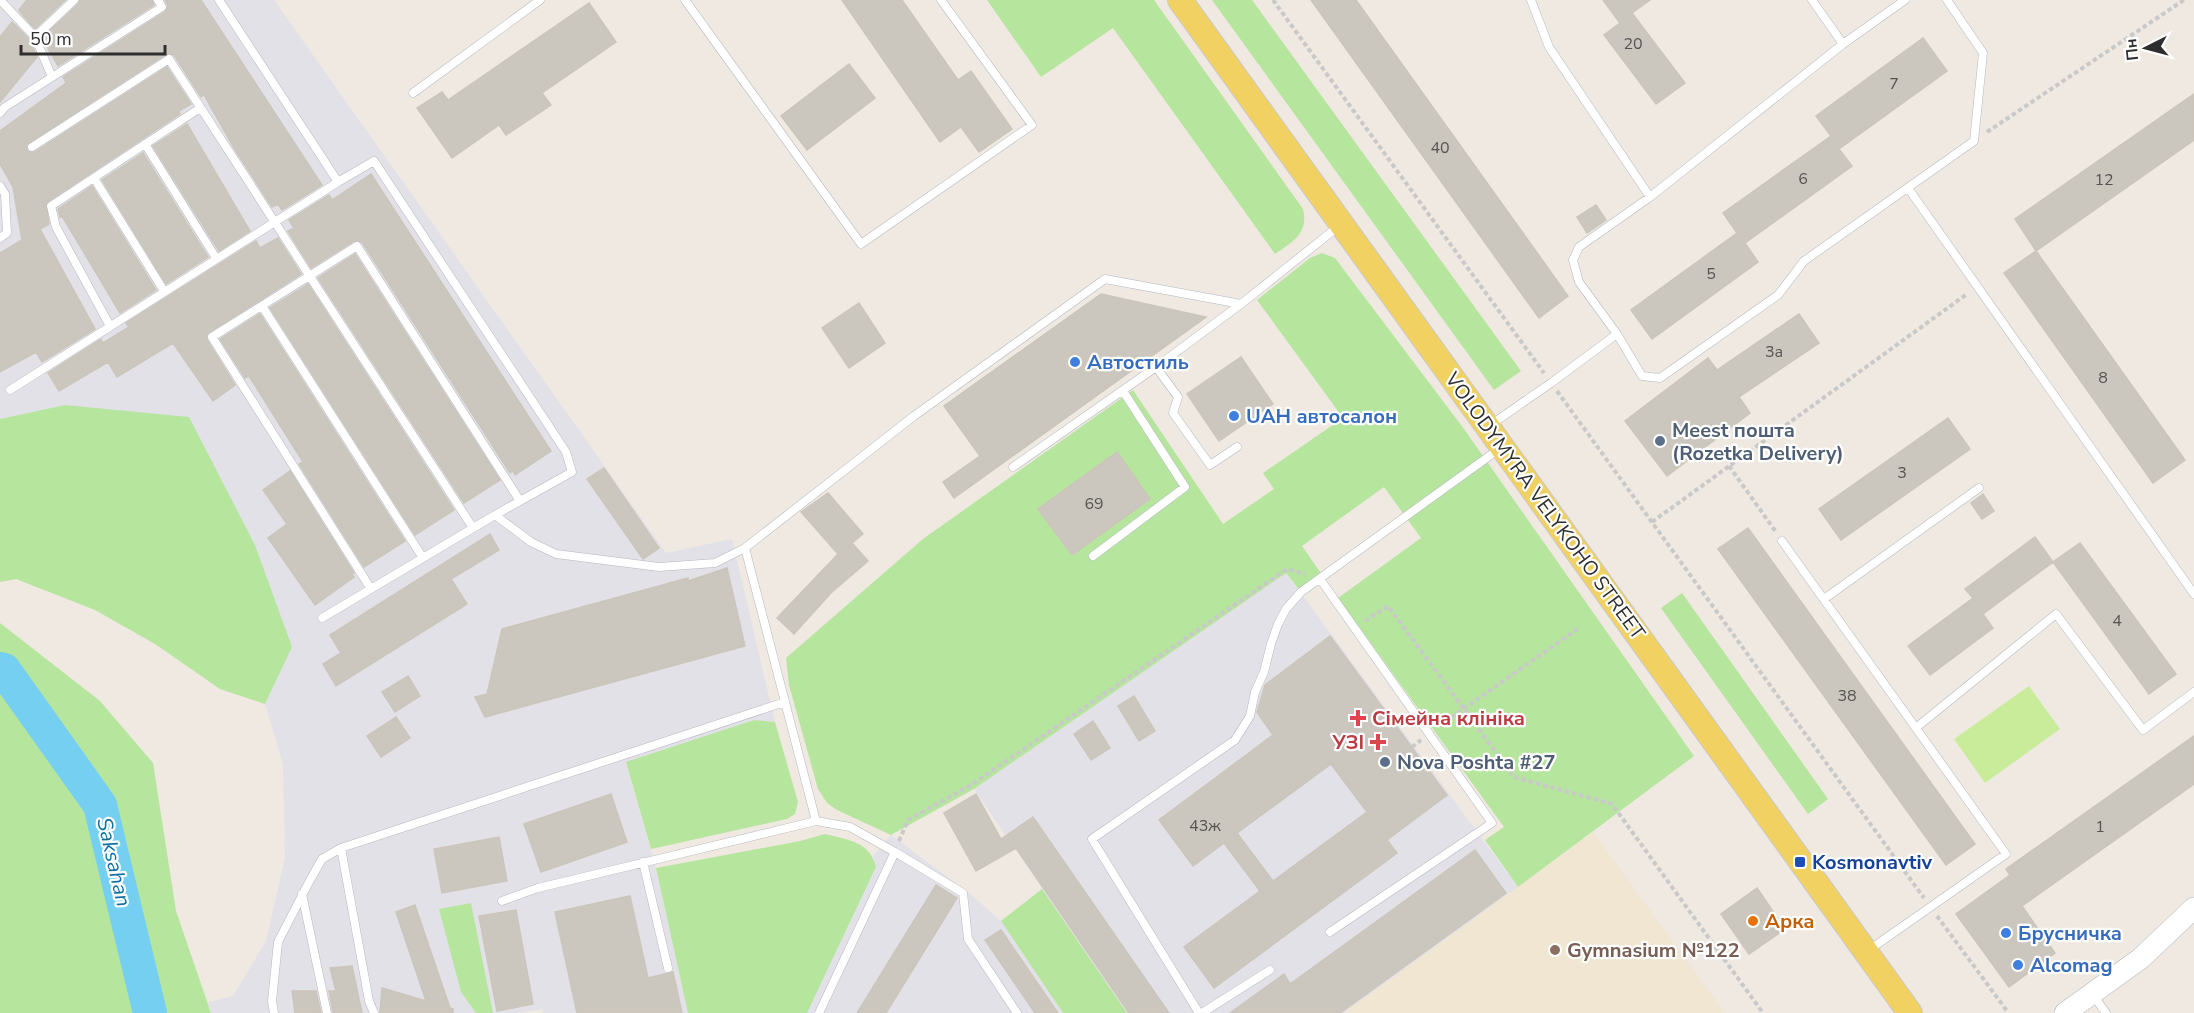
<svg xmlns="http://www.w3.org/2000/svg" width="2194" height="1013" viewBox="0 0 2194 1013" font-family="'Nunito Sans',sans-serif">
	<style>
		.industrial { fill: #e3e1e8 }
		.education { fill: #f0e6d1 }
		.green { fill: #b6e59e }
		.pitch { fill: #c9ec9a }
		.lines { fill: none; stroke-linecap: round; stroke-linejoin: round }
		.river { stroke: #75cff0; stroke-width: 34 }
		.building { fill: #cbc7bf; stroke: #cbc5ba; stroke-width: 1.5; fill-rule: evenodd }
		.lane-casing { stroke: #b4b7c1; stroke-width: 9 }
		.secondary-casing { stroke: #b4b7c1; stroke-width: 22 }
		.primary-casing { stroke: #c9c9c9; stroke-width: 26 }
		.path { stroke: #c9c9c9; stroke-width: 4; stroke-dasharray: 4.5 3; stroke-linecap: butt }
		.lane { stroke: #fff; stroke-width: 8 }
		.secondary { stroke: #fff; stroke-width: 21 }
		.primary { stroke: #f2d163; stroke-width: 24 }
		.shop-dot { fill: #3f7fe0; stroke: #fff; stroke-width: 2 }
		.service-dot { fill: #5c6f8a; stroke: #fff; stroke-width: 2 }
		.health-dot { fill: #e0444e; stroke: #fff; stroke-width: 2 }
		.transit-dot { fill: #1a4fb4; stroke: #fff; stroke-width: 2 }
		.food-dot { fill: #e8710a; stroke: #fff; stroke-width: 2 }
		.education-dot { fill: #8d6e63; stroke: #fff; stroke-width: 2 }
		.labels { text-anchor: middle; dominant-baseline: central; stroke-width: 4.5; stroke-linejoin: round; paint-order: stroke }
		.number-label { font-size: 16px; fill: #555452 }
		.shop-label { font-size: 20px; font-weight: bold; fill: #366cbe; stroke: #fff; text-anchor: start }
		.service-label { font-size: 20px; font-weight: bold; fill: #4e5e75; stroke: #fff; text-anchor: start }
		.street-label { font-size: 20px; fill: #2e2e2e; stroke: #fff }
		.health-label { font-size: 20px; font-weight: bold; fill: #be3a42; stroke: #fff; text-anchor: start }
		.transit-label { font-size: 20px; font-weight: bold; fill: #164399; stroke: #fff; text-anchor: start }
		.food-label { font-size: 20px; font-weight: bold; fill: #c56008; stroke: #fff; text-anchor: start }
		.education-label { font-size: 20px; font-weight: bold; fill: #785e54; stroke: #fff; text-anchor: start }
		.water-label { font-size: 21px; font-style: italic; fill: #0d6fa3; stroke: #fff }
	</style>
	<rect width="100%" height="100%" fill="#efe9e1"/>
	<path class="industrial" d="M0 0H274L666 553 732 539 775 722 754 720 626 763 656 868 688 1013H543L542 1009 518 1013H493L471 904 461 992 476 1013H211L208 1002 233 996 266 941 285 857 283 764 265 704 292 646 66 405 0 419Z
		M1286 573 1518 887 1344 1013H1127L974 789Z
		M891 835 969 893 1001 921 1063 1013H807L876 867 873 856Z"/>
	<path class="education" d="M1593 832 1725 1013H1344L1518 887Z"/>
	<path class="green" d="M987 0H1154L1303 209C1309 233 1293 242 1275 254L1113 28 1041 77Z
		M1212 0H1252L1521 371 1494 390Z
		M1322 253 1335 258 1464 429 1694 756 1518 887 1485 840 1504 827 1338 598 1421 538 1384 487 1302 546 1323 576 1301 592 1286 573 974 789 891 835 837 810 827 803 818 789 789 685 786 658 923 539 1133 390 1223 524 1274 489 1263 473 1343 418 1257 300 1310 258Z
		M65 405 189 417 255 545 292 647 265 704 220 689 155 644 95 610 16 579 0 582V419Z
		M1682 593 1828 799 1808 814 1661 608Z
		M0 623 100 701 153 763 176 911 211 1013H0Z
		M754 720 775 722 798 802 795 814 787 819 651 849 626 762Z
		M825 834C847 840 870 841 876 867L807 1013H688L656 868 800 841Z
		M1042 889 1127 1013H1063L1001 921Z
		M471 903 493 1013H476L461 992 439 909Z"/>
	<path class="pitch" d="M2029 686 2060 729 1985 783 1954 739Z"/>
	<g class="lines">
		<path class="river" d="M0 669 4 670 100 805 150 1013"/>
	</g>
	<path class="building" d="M27 0H65L35 29 20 12 19 10Z
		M80 0H152L154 5 58 66 42 38 78 4Z
		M165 0H201L322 185 282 210 278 204 272 207 234 148 204 95 201 97 174 55 166 54 27 144V151L35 152 167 67 191 104 179 111 180 114 46 203 49 224 40 229 95 329 42 362 36 352 0 372V253L22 240 13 187 0 164V131L66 83 63 77 165 12 168 6Z
		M842 0H902L958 80 971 71 1012 129 979 152 961 127 940 142Z
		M1311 0H1356L1568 296 1539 318Z
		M1603 0H1650L1632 13 1685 83 1656 104 1604 35 1620 23Z
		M589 3 616 42 542 93 551 105 506 135 499 125 452 158 417 108 442 92 448 100Z
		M12 22 30 40 37 57 0 102V37Z
		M1923 38 1947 71 1839 149 1852 166 1745 243 1758 262 1652 339 1631 310 1737 233 1723 213 1831 136 1816 116Z
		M849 64 875 98 807 150 781 116Z
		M2194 94V140L2036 251 2015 219Z
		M187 124 250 231 219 251 153 146Z
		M143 153 208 257 166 284 102 180Z
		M371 174 551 451 515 475 513 471 510 473 362 242 354 241 311 268 288 231 294 228 289 220 329 195 332 200Z
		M92 186 156 290 120 313 62 216 60 217 58 209Z
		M1596 205 1606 220 1587 233 1577 217Z
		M278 238 301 274 207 334V340L235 385 213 401 173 343 117 377 108 362 59 391 48 373 101 339 103 343 129 327 126 323 256 241 260 248Z
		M2036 251 2185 460 2153 483 2004 273Z
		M355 254 500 480 464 503 318 278Z
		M308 284 454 510 415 535 270 308Z
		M1101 294 1206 317 954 498 943 482 980 456 944 406Z
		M859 303 885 343 849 368 822 328Z
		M260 314 405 541 364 567 299 464 303 462 249 376 245 378 220 339Z
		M1799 314 1819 343 1739 397 1750 413 1667 476 1625 421 1708 358 1717 370Z
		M1241 357 1273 404 1219 441 1187 394Z
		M1948 418 1970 449 1841 540 1819 509Z
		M1117 452 1150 499 1072 555 1038 509Z
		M604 468 659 548 643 559 587 479Z
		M290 471 354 573 352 574 354 577 315 605 268 538 287 524 263 490Z
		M828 493 863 534 852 543 868 561 831 593 794 634 777 618 838 554 801 512Z
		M1983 494 1994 511 1982 519 1971 503Z
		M1748 528 1975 844 1946 865 1718 549Z
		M490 534 499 550 451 579 467 604 336 686 323 664 341 653 330 635Z
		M2035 537 2053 562 1983 614 1993 628 1930 675 1908 646 1973 598 1965 589Z
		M2080 543 2176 674 2149 694 2053 562Z
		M727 568 745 646 485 717 475 697 487 694 502 629 688 578V581Z
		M1330 636 1447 795 1387 840 1397 853 1214 988 1184 947 1260 891 1224 843 1193 866 1159 820 1273 735 1257 712 1265 685ZM1331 764 1367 812 1273 881 1237 833Z
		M408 676 420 696 395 712 382 692Z
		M1134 696 1155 731 1139 741 1118 706Z
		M396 717 410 738 381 757 367 736Z
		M1093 721 1110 748 1091 760 1074 734Z
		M2194 736V784L2022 906 2055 953 2009 987 1956 914 2010 875 2006 869Z
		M611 794 627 842 541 872 524 824Z
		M976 794 1001 839 1033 817 1169 1013H1129L1016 848 976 871 944 813Z
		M499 837 507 881 442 893 434 849Z
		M1475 850 1506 893 1340 1013H1230L1284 974 1290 984Z
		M936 885 957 898 886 1013H857Z
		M1757 888 1785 929 1749 954 1721 914Z
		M630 896 648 978 673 972 682 1013H577L555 912Z
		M415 905 450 1008 453 1009V1013H380L382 988 426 1001 396 912Z
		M516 910 533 1004 497 1011 479 916Z
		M1001 930 1058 1013H1035L985 940Z
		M352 966 362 1013H333L329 991H336L330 968Z
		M292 991H316L321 1013H295Z"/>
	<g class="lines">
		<g class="lane-casing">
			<path id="lane" d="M0 0 35 37 74 0
				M685 0 861 244 1032 125 941 0
				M1531 0 1549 47 1650 197
				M35 37 52 77
				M1843 44 1905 0
				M413 93 540 0
				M0 113 5 107 162 7 158 0
				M145 144 216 258
				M32 147 169 59 473 528
				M94 178 164 291
				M338 182 374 161 566 452 572 472 520 501
				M0 186 5 194 7 233 0 238
				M1908 188 2194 594
				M262 306 423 558
				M110 326 56 227 51 206 200 108
				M1617 334 1642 376 1660 378 1778 295 1804 261 1974 141 1983 53 1947 0
				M1156 367 1178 397 1173 413 1210 465 1237 447
				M10 390 338 182 219 0
				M1489 426 1551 383 1617 334 1579 282 1573 260 1579 247 1650 197 1843 44 1812 0
				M1013 467 1156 367 1241 304 1339 226
				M1782 541 2006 854 1869 950
				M1093 556 1185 487 1123 391
				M1320 579 1492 823 1330 932
				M371 589 212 337 357 246 520 501 495 515
				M1824 599 1979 488
				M322 618 495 515 531 542 556 554 659 567 715 563 745 548
				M1917 727 2056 614 2143 730 2194 692
				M816 821 850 827 895 852 819 1013
				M341 848 369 1001 374 1013
				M895 852 963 893 968 939 1017 1013
				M643 862 668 968
				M302 894 327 1013
				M502 901 538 888 816 821 745 548 914 416 1105 279 1241 304
				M2093 995 2106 1013
				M274 1013 272 1001 278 942 309 882 322 859 341 848 785 702
				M1199 1013 1092 839 1235 740 1250 716 1255 692 1264 672 1271 644 1278 624 1286 609 1301 592 1499 449
				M1202 1013 1270 970"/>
		</g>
		<g class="secondary-casing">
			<path id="secondary" d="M2065 1013 2140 959 2194 908"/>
		</g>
		<g class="primary-casing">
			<path id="primary" d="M1180 0 1910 1013"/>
		</g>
		<path class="path" d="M1273 0 1544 373
			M1987 132 2184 0
			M1557 391 1924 898
			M1729 466 1776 532
			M1652 522 1967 294
			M1365 621 1388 606 1514 777 1612 804 1763 1013
			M1439 726 1579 628
			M1412 747 1421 740
			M899 841 908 820 971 785 1287 569 1305 574
			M1937 916 2007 1011"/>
		<use href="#lane" class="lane"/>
		<use href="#secondary" class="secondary"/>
		<use href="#primary" class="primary"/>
	</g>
	<g class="shop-dot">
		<circle cx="1075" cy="362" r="6"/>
		<circle cx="1234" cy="416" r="6"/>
		<circle cx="2006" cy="933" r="6"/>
		<circle cx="2018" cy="965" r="6"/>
	</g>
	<g class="service-dot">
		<circle cx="1660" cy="441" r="6"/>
		<circle cx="1385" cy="762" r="6"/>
	</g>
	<g class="health-dot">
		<path d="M1355 709h6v6h6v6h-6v6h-6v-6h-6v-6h6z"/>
		<path d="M1375 733h6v6h6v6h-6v6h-6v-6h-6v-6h6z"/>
	</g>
	<rect class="transit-dot" x="1794" y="856" width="12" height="12" rx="3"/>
	<circle class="food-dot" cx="1753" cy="921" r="6"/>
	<circle class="education-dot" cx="1555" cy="950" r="6"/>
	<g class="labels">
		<g class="number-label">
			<text x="1633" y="44">20</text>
			<text x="1894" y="84">7</text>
			<text x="1440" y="148">40</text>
			<text x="1803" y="179">6</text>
			<text x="2104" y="180">12</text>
			<text x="1711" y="274">5</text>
			<text x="1774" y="352">3а</text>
			<text x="2103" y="378">8</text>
			<text x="1902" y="473">3</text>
			<text x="1094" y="504">69</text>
			<text x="2117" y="621">4</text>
			<text x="1847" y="696">38</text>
			<text x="1205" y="826">43ж</text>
			<text x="2100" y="827">1</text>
		</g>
		<g class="shop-label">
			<text x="1087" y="362">Автостиль</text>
			<text x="1246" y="416">UAH автосалон</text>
			<text x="2018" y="933">Брусничка</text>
			<text x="2030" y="965">Alcomag</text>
		</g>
		<g class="service-label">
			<text x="1672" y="430">Meest пошта<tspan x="1672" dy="23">(Rozetka Delivery)</tspan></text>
			<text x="1397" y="762">Nova Poshta #27</text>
		</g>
		<g class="street-label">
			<text transform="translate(1545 506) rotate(54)">VOLODYMYRA VELYKOHO STREET</text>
		</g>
		<g class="health-label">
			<text x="1372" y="718">Сімейна клініка</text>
			<text x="1364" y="742" text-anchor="end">УЗІ</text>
		</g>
		<g class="transit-label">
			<text x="1812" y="862">Kosmonavtiv</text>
		</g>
		<g class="food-label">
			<text x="1765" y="921">Арка</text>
		</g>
		<g class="education-label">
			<text x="1567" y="950">Gymnasium №122</text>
		</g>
		<g class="water-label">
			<text transform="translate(114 862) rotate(77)">Saksahan</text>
		</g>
	</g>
	<g transform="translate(2146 48) rotate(264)" stroke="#ffffff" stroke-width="4.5" paint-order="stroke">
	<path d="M0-4.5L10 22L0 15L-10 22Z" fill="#2e2e2e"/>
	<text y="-9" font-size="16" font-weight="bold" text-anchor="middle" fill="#2e2e2e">Пн</text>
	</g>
	<path d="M21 45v9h144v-9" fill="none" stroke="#2e2e2e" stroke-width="3"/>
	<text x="30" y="45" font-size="18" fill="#2e2e2e" stroke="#ffffff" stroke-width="4.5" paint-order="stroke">50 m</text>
</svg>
